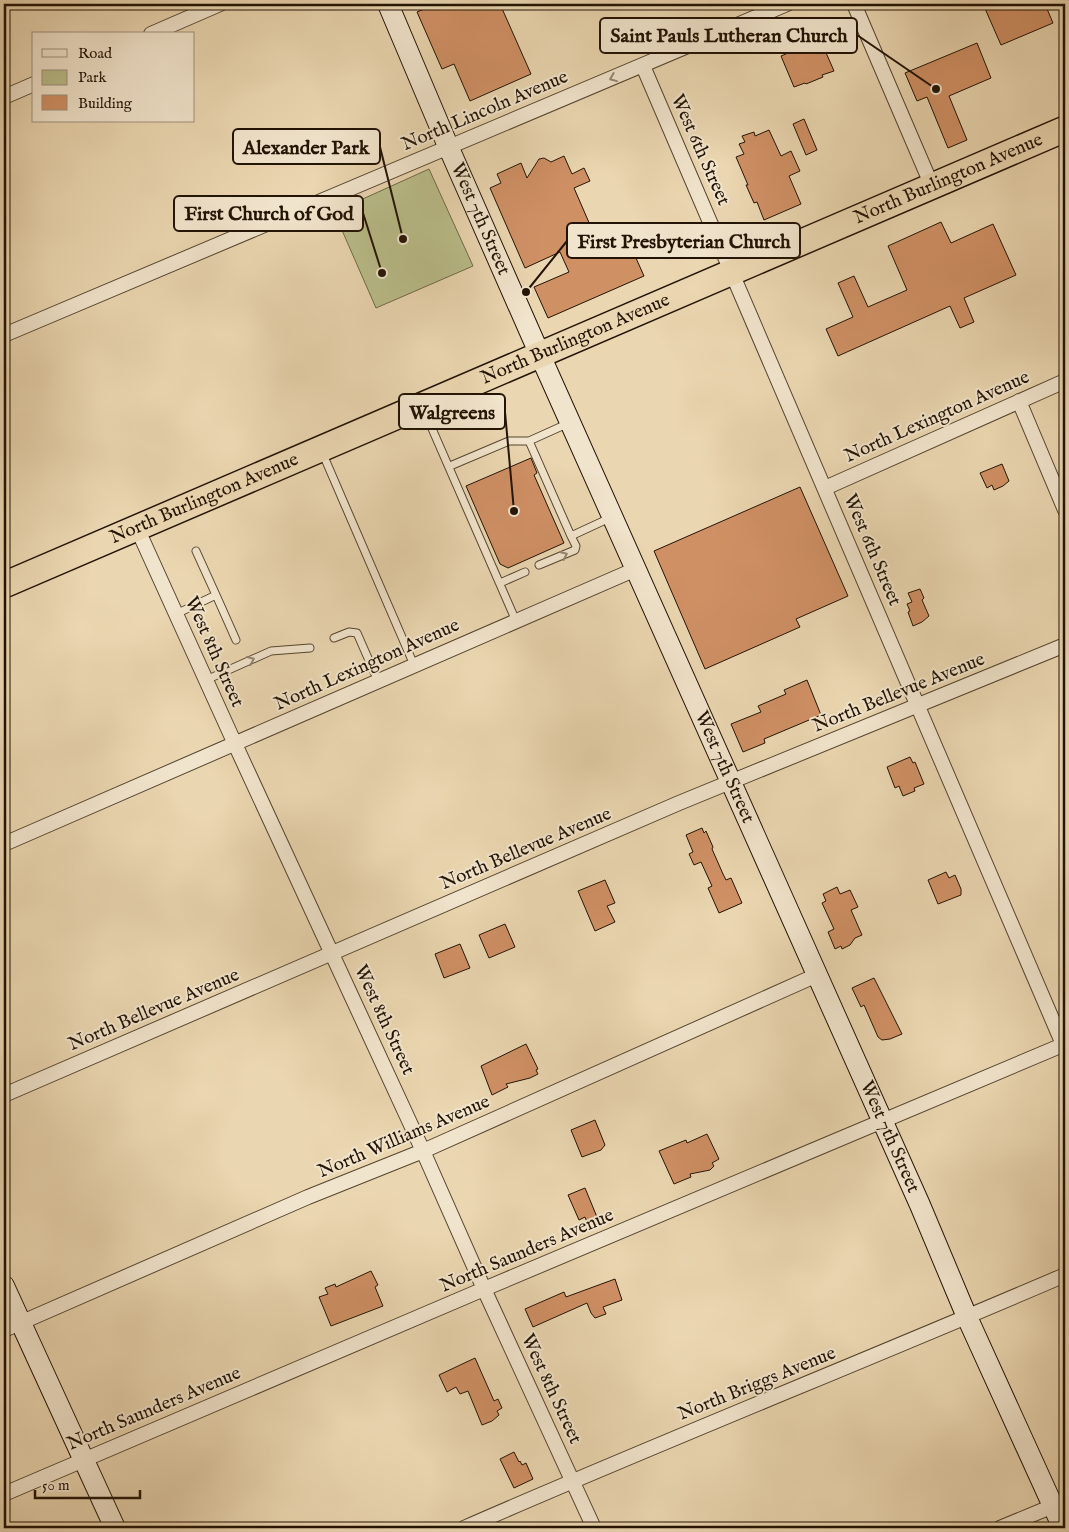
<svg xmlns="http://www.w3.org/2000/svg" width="1069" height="1532" viewBox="0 0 1069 1532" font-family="'IM FELL English',serif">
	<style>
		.green { fill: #b9bd8a; stroke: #6e6847 }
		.building { fill: #cf9064; stroke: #221304 }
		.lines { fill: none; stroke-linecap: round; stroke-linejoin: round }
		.lane-casing { stroke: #54442f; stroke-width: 9 }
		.street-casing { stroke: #54442f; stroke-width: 16 }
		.secondary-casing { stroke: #221304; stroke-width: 22 }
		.highway-casing { stroke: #221304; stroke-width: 28 }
		.lane { stroke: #f1e4cc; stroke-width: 7 }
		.street { stroke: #f1e4cc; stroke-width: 14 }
		.secondary { stroke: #f1e4cc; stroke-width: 20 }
		.highway { stroke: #ead6b0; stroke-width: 25 }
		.oneway { stroke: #948672 }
		.labels { text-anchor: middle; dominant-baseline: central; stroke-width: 4; stroke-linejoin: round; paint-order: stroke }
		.street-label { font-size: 19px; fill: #221304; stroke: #f1e4cc }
		.leader { fill: none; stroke: #221304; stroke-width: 2 }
		.callout-dot { fill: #221304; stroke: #f1e4cc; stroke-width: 2 }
		.callout { fill: #f1e4cc; stroke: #221304; stroke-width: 2 }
		.callout-label { font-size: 20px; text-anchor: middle; font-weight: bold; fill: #221304 }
	</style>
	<rect width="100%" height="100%" fill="#ead6b0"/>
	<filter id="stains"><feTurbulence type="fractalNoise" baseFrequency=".004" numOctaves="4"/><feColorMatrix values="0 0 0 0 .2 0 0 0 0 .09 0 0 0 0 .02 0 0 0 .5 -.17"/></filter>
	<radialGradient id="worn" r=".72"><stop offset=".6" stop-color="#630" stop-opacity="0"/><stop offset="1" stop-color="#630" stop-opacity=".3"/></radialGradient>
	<path class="green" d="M429 169 473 266 376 308 334 212Z"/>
	<path class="building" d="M436 4H500L531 74 470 101 454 64 442 69 417 12Z
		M983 4H1045L1053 23 1001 45Z
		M820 39 834 71 822 75 823 77 806 84 805 83 794 87 781 56 786 54 785 51 812 40 813 41Z
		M977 43 991 78 949 96 967 140 948 148 927 97 917 101 905 73Z
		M804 119 817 150 806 155 793 124Z
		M769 130 781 156 791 151 800 171 789 176 801 204 764 220 757 202 754 203 746 185H748L736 157 744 154 739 144 745 142 742 136 754 132 755 136Z
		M564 156 572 174 584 168 590 181 574 188 597 241 623 229 644 276 548 318 534 287 569 272 560 252 525 268 490 188 501 183 497 174 521 163 527 178 539 159 544 158 551 162Z
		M941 222 951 243 993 224 1016 275 964 298 974 322 960 328 950 306 838 356 826 329 853 317 838 283 854 276 868 307 907 290 888 246Z
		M531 458 537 473 534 475 564 543 508 568 500 564 466 486Z
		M1002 464 1009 481 1003 486 994 490 992 485 987 488 980 473Z
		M800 487 848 596 796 619 800 627 705 669 654 551Z
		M920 589 924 598 922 600 929 616 922 622 913 626 908 612 910 611 907 604 912 602 908 593Z
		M807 680 821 715 764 739 765 743 743 752 731 724 761 712 758 706 786 694 784 690Z
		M910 757 913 763 915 762 924 784 914 788 915 791 903 796 899 786 895 788 887 767Z
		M702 828 704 833 706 831 713 847 712 849 723 874 726 880 731 878 742 903 719 913 708 888 712 886 701 862 694 865 689 854 693 852 686 835Z
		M946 872 949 878 955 875 961 889V895L938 904 928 880Z
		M605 880 615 903 607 906 615 922 595 931 578 891Z
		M837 887 840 894 850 890 858 907 851 910 862 935 855 938 850 945 842 949 841 946 835 949 828 932 834 929 822 903 826 901 823 894Z
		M505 924 515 947 489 958 479 935Z
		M460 944 470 968 444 978 435 954Z
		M874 978 902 1034 890 1039 882 1040 878 1037 864 1005 861 1007 852 988Z
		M526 1044 538 1069 536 1070 538 1074 530 1078 506 1084 508 1087 492 1095 481 1066Z
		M595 1120 605 1145 601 1150 582 1157 571 1130Z
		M707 1134 719 1159 712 1163 714 1166 710 1170 690 1174 691 1177 674 1184 659 1151 686 1140 687 1143Z
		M585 1188 597 1217 593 1221 587 1222 585 1217 579 1220 568 1195Z
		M371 1271 378 1285 375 1287 383 1306 331 1326 319 1297 328 1294 325 1288 335 1284 336 1287Z
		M615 1279 622 1300 603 1307 606 1314 595 1318 591 1313 587 1303 533 1327 525 1309 564 1292 566 1297Z
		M475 1358 494 1401 498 1399 502 1408 497 1411 499 1415 492 1421 482 1425 468 1391 460 1394 456 1387 447 1392 439 1375Z
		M514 1452 519 1462 520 1461 522 1465 526 1463 533 1479 514 1488 500 1459Z"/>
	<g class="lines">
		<g class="lane-casing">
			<path id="lane" d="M423 408 516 621
				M569 423 529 441 571 536 612 517
				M322 452 414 665
				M450 466 509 441H529
				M196 551 216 595
				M539 565 575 550 576 546 571 536
				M500 583 525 572
				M176 614 216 595 236 640
				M334 638 349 632 357 633 378 681
				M206 680 271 651 310 648"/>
		</g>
		<g class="street-casing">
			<path id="street" d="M854 4 932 186
				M151 34 220 4
				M643 66 1065 1049
				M4 97 34 84
				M4 335 787 4
				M1019 401 1065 510
				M825 488 1065 381
				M137 528 235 744 423 1151 484 1289 594 1528
				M4 844 636 569
				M4 1095 679 803 1065 645
				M4 1330 308 1197 423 1151 817 975
				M4 1494 484 1289 1065 1044
				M464 1528C663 1441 865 1361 1065 1275
				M1000 1528 1053 1506"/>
		</g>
		<g class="secondary-casing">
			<g id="secondary">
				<path id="s1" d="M388 4 448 146 540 355 920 1205 967 1317 1063 1528"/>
				<path d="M4 1286 115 1528"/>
			</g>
		</g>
		<g class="highway-casing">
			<g id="highway">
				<path id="s2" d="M4 585 1065 129"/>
			</g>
		</g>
		<use href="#lane" class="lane"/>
		<use href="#street" class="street"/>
		<use href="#secondary" class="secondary"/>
		<use href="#highway" class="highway"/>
	</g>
	<defs><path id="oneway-chevron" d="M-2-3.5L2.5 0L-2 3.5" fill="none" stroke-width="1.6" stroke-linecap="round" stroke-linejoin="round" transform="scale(1.25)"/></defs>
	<g class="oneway">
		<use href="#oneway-chevron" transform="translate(613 78) rotate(158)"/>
		<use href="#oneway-chevron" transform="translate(564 555) rotate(-24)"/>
		<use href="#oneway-chevron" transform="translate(251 660) rotate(-23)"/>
	</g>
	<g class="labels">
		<g class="street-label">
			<text transform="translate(485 111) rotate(-23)">North Lincoln Avenue</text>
			<text transform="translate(700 150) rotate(66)">West 6th Street</text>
			<text stroke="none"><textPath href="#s2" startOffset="1028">North Burlington Avenue</textPath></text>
			<text stroke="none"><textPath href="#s1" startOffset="234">West 7th Street</textPath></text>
			<text stroke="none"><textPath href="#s2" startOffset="622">North Burlington Avenue</textPath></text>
			<text transform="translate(937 417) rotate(-24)">North Lexington Avenue</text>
			<text stroke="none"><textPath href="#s2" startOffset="218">North Burlington Avenue</textPath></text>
			<text transform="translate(872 550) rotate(67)">West 6th Street</text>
			<text transform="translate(214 652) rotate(66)">West 8th Street</text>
			<text transform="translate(367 665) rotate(-24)">North Lexington Avenue</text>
			<text transform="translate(899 693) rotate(-22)">North Bellevue Avenue</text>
			<text stroke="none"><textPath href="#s1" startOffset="834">West 7th Street</textPath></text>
			<text transform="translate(526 849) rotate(-23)">North Bellevue Avenue</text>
			<text transform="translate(154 1010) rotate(-23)">North Bellevue Avenue</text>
			<text transform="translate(384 1020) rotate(65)">West 8th Street</text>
			<text stroke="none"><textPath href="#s1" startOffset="1239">West 7th Street</textPath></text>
			<text transform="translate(404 1137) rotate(-23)">North Williams Avenue</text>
			<text transform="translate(527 1251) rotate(-23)">North Saunders Avenue</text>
			<text transform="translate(757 1384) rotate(-22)">North Briggs Avenue</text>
			<text transform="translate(551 1389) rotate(65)">West 8th Street</text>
			<text transform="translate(154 1409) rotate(-23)">North Saunders Avenue</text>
		</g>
	</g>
	<path class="leader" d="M936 89L857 35M403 239L380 147M382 273L363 213M526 292L567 241M514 511L505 412"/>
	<g class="callout-dot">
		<circle cx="936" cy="89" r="5"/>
		<circle cx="403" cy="239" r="5"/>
		<circle cx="382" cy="273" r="5"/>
		<circle cx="526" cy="292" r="5"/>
		<circle cx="514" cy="511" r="5"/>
	</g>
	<g class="callout">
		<rect x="600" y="18" width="257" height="35" rx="5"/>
		<rect x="233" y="129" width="147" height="35" rx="5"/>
		<rect x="174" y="196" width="189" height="35" rx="5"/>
		<rect x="567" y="223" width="233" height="35" rx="5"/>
		<rect x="399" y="394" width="106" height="35" rx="5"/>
	</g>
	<g class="callout-label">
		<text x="729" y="42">Saint Pauls Lutheran Church</text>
		<text x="306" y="154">Alexander Park</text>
		<text x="269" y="220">First Church of God</text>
		<text x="684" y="248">First Presbyterian Church</text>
		<text x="452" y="419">Walgreens</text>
	</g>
	<rect width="1069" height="1532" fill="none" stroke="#ead6b0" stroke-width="20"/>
	<rect x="5" y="5" width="1059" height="1522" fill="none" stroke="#221304" stroke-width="2.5"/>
	<rect x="10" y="10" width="1049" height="1512" fill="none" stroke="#221304"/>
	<rect x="32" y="32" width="162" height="90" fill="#f1e4cc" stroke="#9e907c"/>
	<rect x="42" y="49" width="25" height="8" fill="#f1e4cc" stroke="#9e907c"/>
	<text x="78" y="58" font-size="15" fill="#221304">Road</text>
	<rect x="42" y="70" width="25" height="15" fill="#b9bd8a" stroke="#9e907c"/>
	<text x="78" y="82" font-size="15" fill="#221304">Park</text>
	<rect x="42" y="95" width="25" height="15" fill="#cf9064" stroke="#9e907c"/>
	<text x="78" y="108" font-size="15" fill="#221304">Building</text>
	<path d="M35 1490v8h105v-8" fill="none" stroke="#221304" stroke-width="2.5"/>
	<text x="42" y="1490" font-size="15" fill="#221304" stroke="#f1e4cc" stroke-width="4" paint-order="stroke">50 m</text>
	<rect width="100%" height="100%" filter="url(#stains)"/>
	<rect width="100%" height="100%" fill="url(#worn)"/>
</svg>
